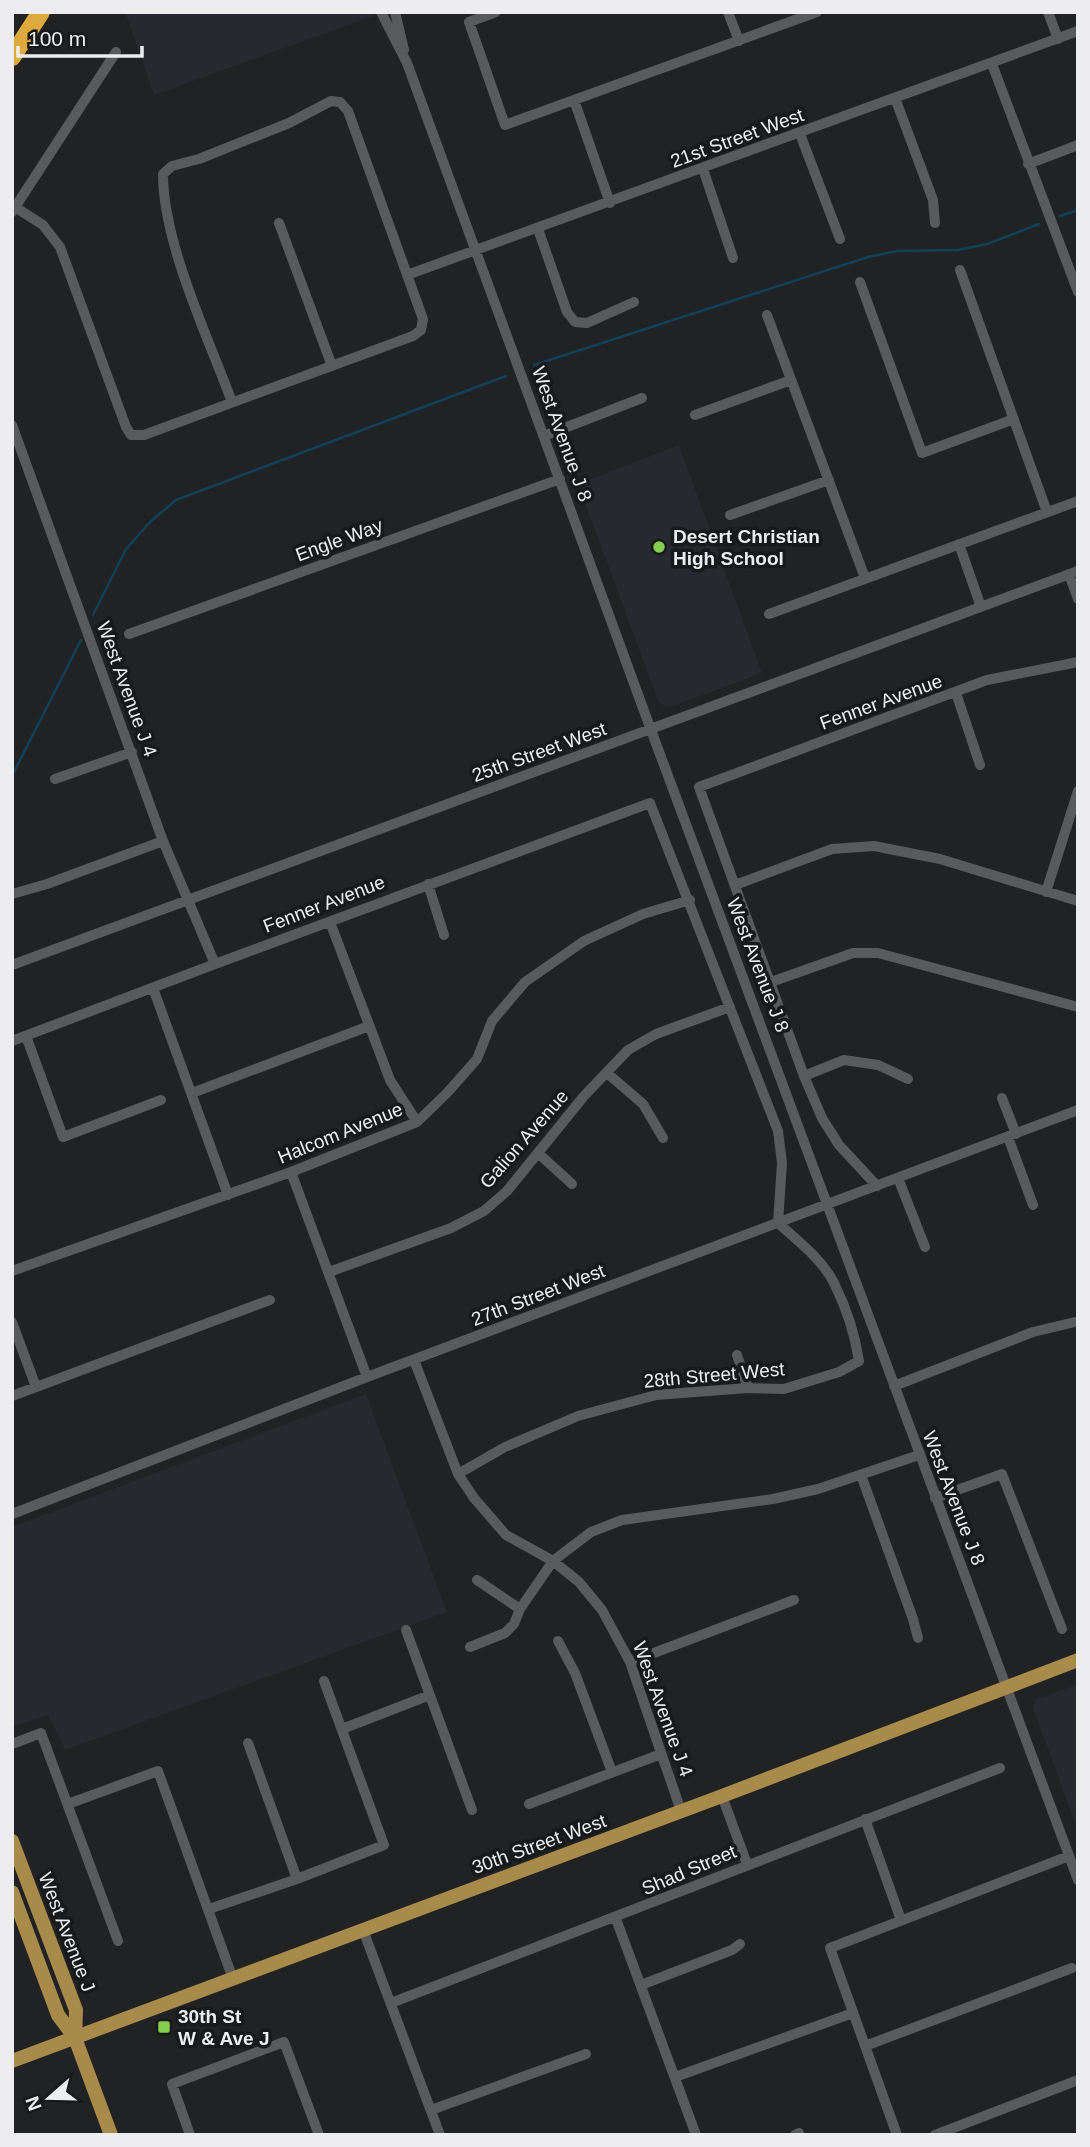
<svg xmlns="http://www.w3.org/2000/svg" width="1090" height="2147" viewBox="0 0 1090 2147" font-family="Arial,sans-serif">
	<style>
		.built { fill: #272830 }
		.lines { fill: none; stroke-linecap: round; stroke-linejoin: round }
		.stream { stroke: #114059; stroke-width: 2.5 }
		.minor { stroke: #595a5d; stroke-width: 10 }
		.major { stroke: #a88a4a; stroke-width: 14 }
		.highway { stroke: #ddaa3d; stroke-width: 18 }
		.poi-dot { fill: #84cf4d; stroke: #18191b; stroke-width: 2.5 }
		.labels { text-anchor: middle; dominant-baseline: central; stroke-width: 7; stroke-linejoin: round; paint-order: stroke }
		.street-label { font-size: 19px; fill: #ededef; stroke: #18191b }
		.poi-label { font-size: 19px; font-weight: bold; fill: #ededef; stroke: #18191b; text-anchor: start }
	</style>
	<rect width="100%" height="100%" fill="#212224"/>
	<path class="built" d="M125 12H371L373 16 154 95Z
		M679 445 762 673 668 708 659 703 578 484Z
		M366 1394 447 1612 65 1750 48 1715 12 1727V1527Z
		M1078 1684V1831L1033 1708 1035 1700Z"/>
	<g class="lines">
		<path class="stream" d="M1060 216 1078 210
			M534 365 868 257 898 251 958 250 987 244 1039 224
			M93 615 126 549 151 521 176 500 506 376
			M12 776 81 640"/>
		<path class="minor" d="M381 12 407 63 651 730 1078 1880
			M395 12 404 50
			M496 12 469 22 505 125 817 12
			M728 12 739 41
			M1048 12 1058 39
			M992 64 1078 292
			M895 98 933 200 935 223
			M574 100 610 203
			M800 134 840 239
			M1028 164 1078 145
			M703 169 733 258
			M15 207 43 225 60 247 126 427 131 435H144L413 336 421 330 423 319 348 111 340 102 331 101 289 123 199 159 172 166 163 174C163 243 208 337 232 402
			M12 212 116 52
			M279 223 332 366
			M538 229 567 312 575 322 587 323 634 302
			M960 270 1047 512
			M407 275 1078 31
			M860 282 922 453 1014 419
			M767 315 865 578
			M695 415 791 380
			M12 425 163 841 215 964
			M544 436 642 398
			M730 515 829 480
			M959 544 981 607
			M1069 574 1078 599
			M769 614 1078 501
			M129 634 560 479
			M956 693 980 765
			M55 779 132 752
			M428 884 444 935
			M735 885 832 849 874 846 940 859 1078 901
			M1046 892 1078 791
			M12 894 47 884 163 841
			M330 922 390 1080 417 1122
			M12 965 1078 571
			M771 982 853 953H878L1078 1007
			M153 988 228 1195
			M26 1036 63 1137 161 1100
			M12 1041 215 964 650 803 778 1131 782 1163 778 1223C798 1241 822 1259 834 1283 846 1307 855 1335 859 1361L839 1372 784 1389 748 1388 656 1395 578 1416 505 1447 458 1474
			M607 1073 643 1104 663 1138
			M804 1076 844 1060 878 1065 908 1079
			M192 1093 369 1026
			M1002 1098 1016 1134
			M1008 1137 1033 1205
			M539 1154 572 1184
			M291 1172 367 1377
			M898 1178 925 1247
			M877 1186 839 1145 822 1118 804 1076 699 787 987 680 1078 662
			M12 1271 291 1172 417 1122 447 1093 477 1059 492 1021 525 982 584 941 643 914 690 900
			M329 1272 451 1228 484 1211 507 1191 584 1096 628 1050 656 1034 730 1007
			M12 1322 36 1387
			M737 1355 748 1388
			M414 1360 458 1474 474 1498 506 1535 553 1561 579 1582 602 1610 630 1662 681 1811
			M894 1386 1033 1332 1075 1322
			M12 1396 270 1300
			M861 1475 913 1619 918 1638
			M935 1498 1002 1474 1062 1629
			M12 1514 367 1377 1078 1110
			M477 1580 520 1609
			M406 1630 472 1810
			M558 1641 575 1673 612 1772
			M470 1647 505 1633 514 1624 520 1609 553 1561 591 1532 622 1520 773 1499 818 1489 919 1455
			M630 1662 794 1600
			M342 1729 430 1695
			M248 1743 297 1879
			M12 1744 41 1733 118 1941
			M722 1796 747 1864
			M68 1804 158 1771 233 1979
			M529 1804 661 1754
			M865 1819 901 1920
			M209 1909 297 1879 384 1845 324 1681
			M616 1919 696 2135
			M363 1930 440 2135
			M641 1985 732 1950 740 1944
			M391 2003C595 1926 797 1845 1000 1768
			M865 2046 1072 1968
			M675 2077 853 2013
			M431 2110 586 2054
			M190 2135 172 2084 284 2042 319 2135
			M795 2135 799 2133
			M897 2135 830 1948 1069 1856
			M935 2135 1078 2080"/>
		<path class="major" d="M12 1841 76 2010 75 2038
			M12 1892 58 2015 75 2038 111 2135
			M12 2061 722 1796 1078 1660"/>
		<path class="highway" d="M12 57 41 12"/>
	</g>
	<g class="poi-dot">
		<circle cx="659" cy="547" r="7"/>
		<rect x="157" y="2020" width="14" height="14" rx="3.5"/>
	</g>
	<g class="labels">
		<g class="street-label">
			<text transform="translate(737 138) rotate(-20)">21st Street West</text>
			<text transform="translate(562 434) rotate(70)">West Avenue J 8</text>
			<text transform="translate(339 540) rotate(-20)">Engle Way</text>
			<text transform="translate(127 689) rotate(70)">West Avenue J 4</text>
			<text transform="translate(881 702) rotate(-20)">Fenner Avenue</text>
			<text transform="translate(539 752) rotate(-20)">25th Street West</text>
			<text transform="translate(324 904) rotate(-21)">Fenner Avenue</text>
			<text transform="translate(758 965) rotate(69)">West Avenue J 8</text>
			<text transform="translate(340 1133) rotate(-22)">Halcom Avenue</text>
			<text transform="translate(524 1139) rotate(-49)">Galion Avenue</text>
			<text transform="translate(538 1295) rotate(-21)">27th Street West</text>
			<text transform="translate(714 1375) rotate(-5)">28th Street West</text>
			<text transform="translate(954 1498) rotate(69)">West Avenue J 8</text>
			<text transform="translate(663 1709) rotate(70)">West Avenue J 4</text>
			<text transform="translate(539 1844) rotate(-20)">30th Street West</text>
			<text transform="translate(689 1870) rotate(-23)">Shad Street</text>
			<text transform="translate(67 1932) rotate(69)">West Avenue J</text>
		</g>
		<g class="poi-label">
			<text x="673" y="536">Desert Christian<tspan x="673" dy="22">High School</tspan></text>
			<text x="178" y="2016">30th St<tspan x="178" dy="22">W &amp; Ave J</tspan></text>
		</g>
	</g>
	<rect width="1090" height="2147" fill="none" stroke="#ededef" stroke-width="28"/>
	<g transform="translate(49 2098) rotate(250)" stroke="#18191b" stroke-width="5" paint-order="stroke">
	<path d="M0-5L12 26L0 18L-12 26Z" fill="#ededef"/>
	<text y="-10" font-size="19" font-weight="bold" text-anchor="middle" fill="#ededef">N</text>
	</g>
	<path d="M18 46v10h124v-10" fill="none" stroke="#ededef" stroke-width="3.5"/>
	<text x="28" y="46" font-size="21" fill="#ededef" stroke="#18191b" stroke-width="5" paint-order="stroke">100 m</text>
</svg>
